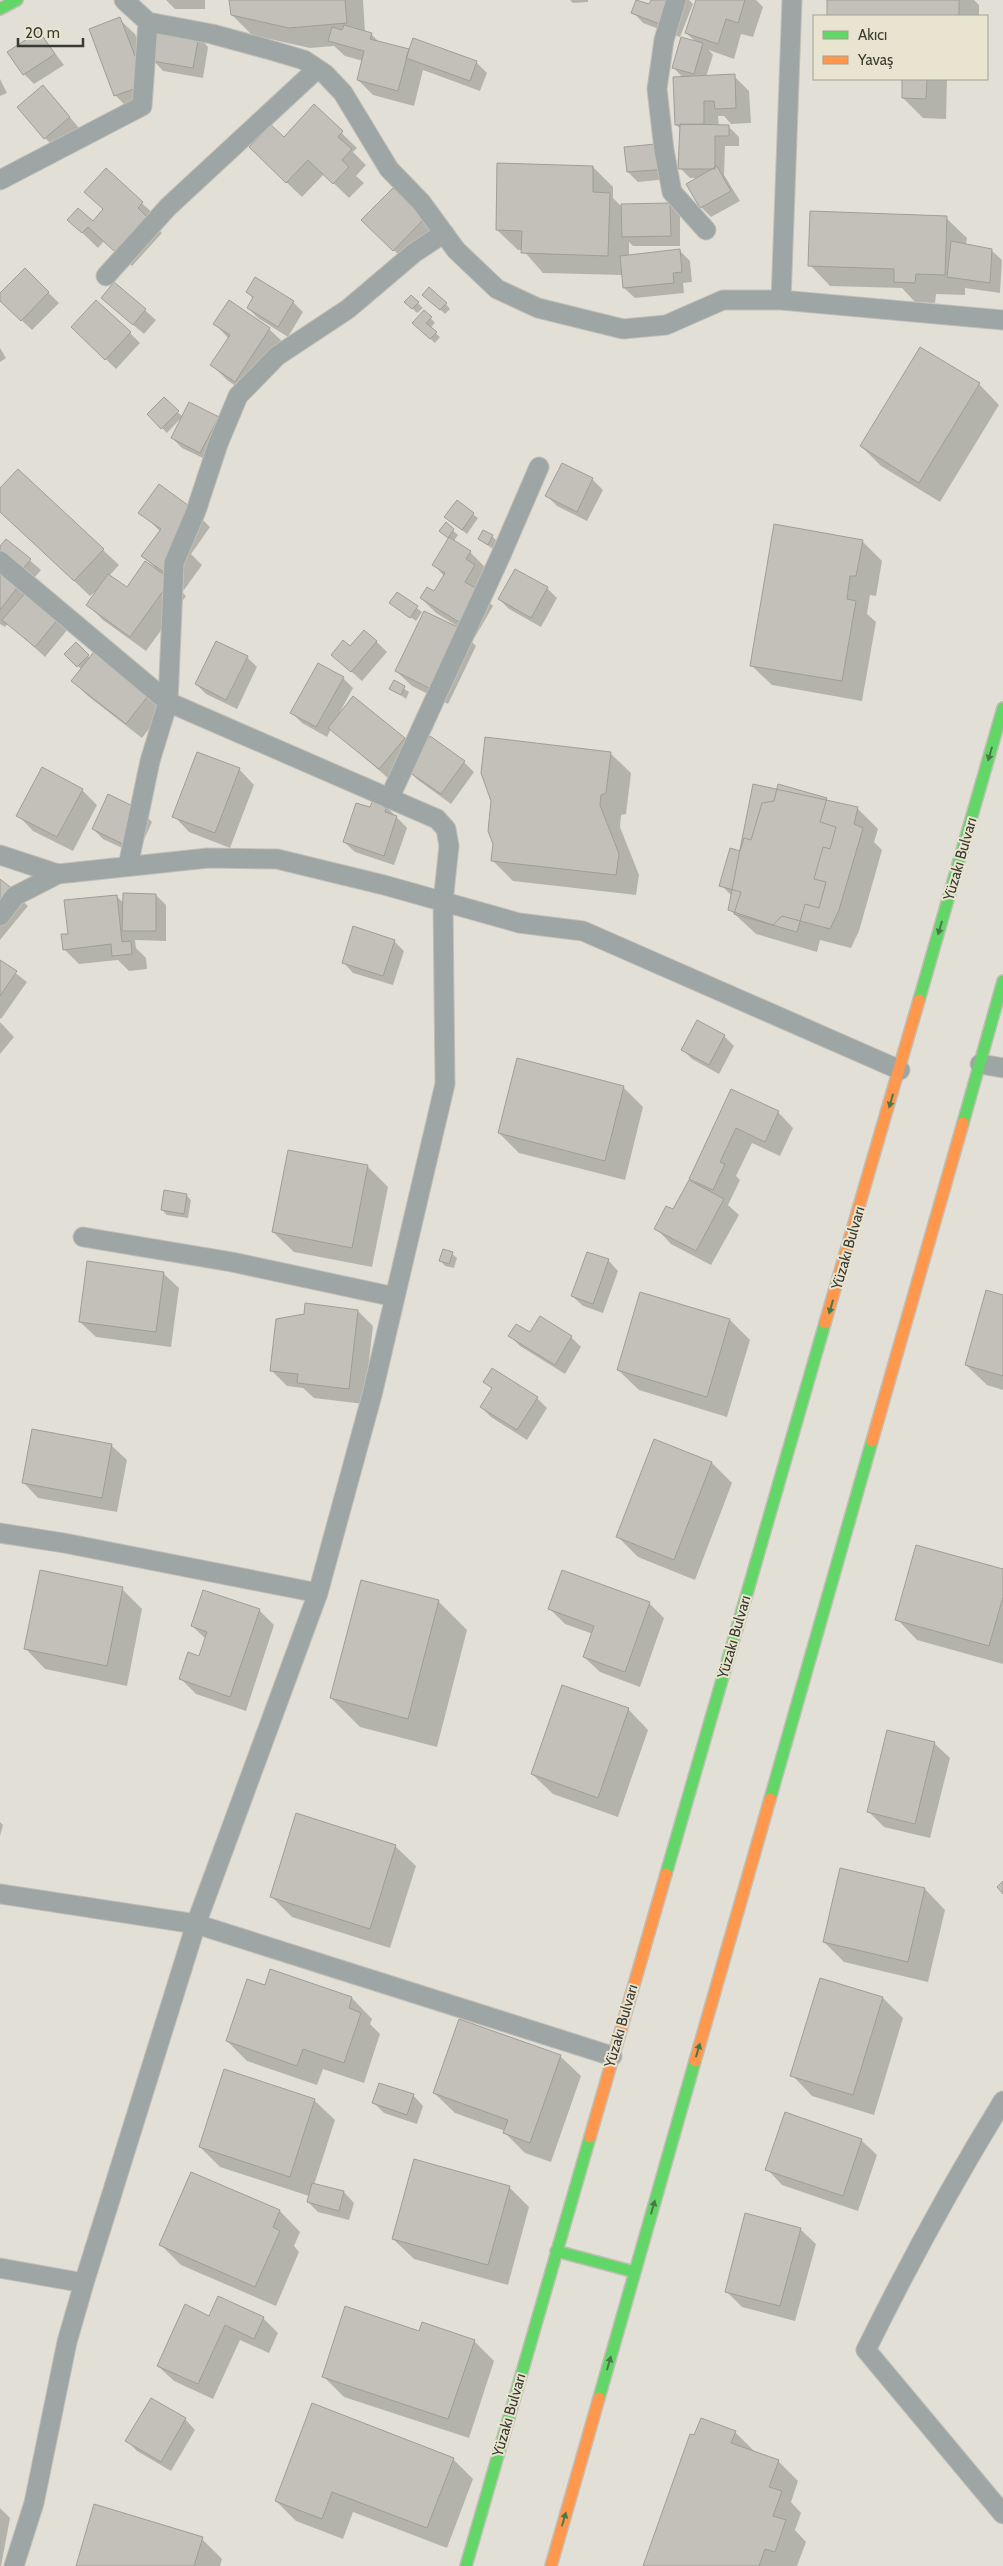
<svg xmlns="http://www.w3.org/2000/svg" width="1003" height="2566" viewBox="0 0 1003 2566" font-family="Cabin,sans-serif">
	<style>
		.shadow { fill: #0003 }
		.building { fill: #c2c0b8; stroke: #9f9e96 }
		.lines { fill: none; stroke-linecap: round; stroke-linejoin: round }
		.street-casing { stroke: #c0beb6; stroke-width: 21 }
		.fast-casing { stroke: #c0beb6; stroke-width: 14 }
		.slow-casing { stroke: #c0beb6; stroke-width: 14 }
		.street { stroke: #9ea5a5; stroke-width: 19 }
		.fast { stroke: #63d668; stroke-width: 11 }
		.slow { stroke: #ff974d; stroke-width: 11 }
		.oneway { fill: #4b7848 }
		.labels { text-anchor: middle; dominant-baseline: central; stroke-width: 4; stroke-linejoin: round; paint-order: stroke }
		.street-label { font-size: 15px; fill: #3b3a32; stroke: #e8e4d0 }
	</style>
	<rect width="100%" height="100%" fill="#e2e0d6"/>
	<path class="shadow" d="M166 0H205V9H175Z
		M231 0H363L365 32 371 34 379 42 410 52 476 62 487 73 480 91 423 70 414 106 373 95 358 80 363 61 345 56 334 46 310 48 252 35 232 15Z
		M570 0H588V2L573 3Z
		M652 0H689L693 4 680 37 643 23 633 12 650 6Z
		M697 0H756L763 7 753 37 741 34 734 59 709 50 713 55 706 77 734 76 749 91 751 123 731 124 724 116H718L719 127H729L739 137V146H725L724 175 740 201 711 217 701 207 698 178H690L680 168 681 129 676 125 683 78 673 67 696 42 686 33Z
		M828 0H974L979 5V16H828Z
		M119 19 135 34 154 85 152 103 131 111 115 95Z
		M39 32 64 65 34 84 24 74Z
		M198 36 208 47 203 78 163 71 153 60Z
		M0 79 7 93 0 96Z
		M903 79H947L946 119 923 118 903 98Z
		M53 97 79 128 55 148 45 138Z
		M314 106 357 148 353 152 366 165 356 176 364 183 349 198 324 174 302 197 266 163 284 138Z
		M665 144 675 154 678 178 638 182 628 172Z
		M593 167 613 187V198L622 207 670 204 680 215V246H633L629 242V256L680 251 690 261 692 282 683 283 684 293 635 298 624 288 623 275 543 273 523 250H518L497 230Z
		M106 170 158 218 153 224 162 233 132 266 104 241 98 248 69 220 93 222 105 210Z
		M393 190 433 230 404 260 363 220Z
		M946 218 967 238 966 245 991 250 1002 260 1000 293 965 288V295L936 294 935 303 915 302 902 288 830 286 810 265Z
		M25 270 59 303 32 330 0 300V294Z
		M114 283 156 320 144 334 113 308Z
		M247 292 293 302 303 312 288 337 258 318 248 308 254 299Z
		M411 296 423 308 417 313 406 302Z
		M429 299 446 304 450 309 445 314Z
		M424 311 435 323 430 328 440 337 435 343 418 328Z
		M215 324 269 329 285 344 250 396 227 380 212 365 229 339Z
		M130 333 140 343 116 369 83 337Z
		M0 348 6 358 0 362Z
		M920 349 979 384 999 405 940 502 881 466 861 446Z
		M164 399 183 417 218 418 228 428 211 462 182 448 172 438 182 417 167 433 148 414Z
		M562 465 593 480 603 490 587 521 557 506 547 496Z
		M18 470 119 565 109 576 127 589 156 569 143 556 161 532 140 512H195L210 527 191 554 202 565 184 590 173 583 186 596 146 651 103 620 88 605 100 588 90 596 0 511V490Z
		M457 502 478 518 467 534 451 522Z
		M446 524 458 535 453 542 470 552 485 567 482 573 490 582 482 595 493 606 475 637 436 613 421 598 434 593 444 576 434 565 450 539 446 536Z
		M492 536 497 541 493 549 479 539Z
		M6 540 41 570 29 584 0 548Z
		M862 541 882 561 876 596 870 595 867 614 876 622 862 701 772 685 751 665Z
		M0 569 68 629 45 657 8 623 5 627 0 624Z
		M547 588 557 598 541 627 509 609 499 599Z
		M397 593 422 612 416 621 391 603Z
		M460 630 476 646 448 704 412 686 396 671Z
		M376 641 387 652 362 681 333 655 351 648Z
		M76 644 91 659 169 703 142 738 88 696 73 681 82 670 66 654Z
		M247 657 257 667 237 709 206 694 196 684Z
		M343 678 353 688 340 712 404 738 419 754 464 762 474 772 451 804 418 780 407 769 395 784 331 729 327 737 302 723 292 713Z
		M394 682 409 692 406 699 391 688Z
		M610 753 631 773 626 814 621 815 620 827 639 875 636 895 513 881 492 860Z
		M239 769 254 785 230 848 189 832 174 816Z
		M82 790 97 805 73 851 33 831 18 815Z
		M826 799 829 802 857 808 878 829 874 842 882 850 859 931 851 948 820 940 817 952 756 934 729 909 732 896 721 885 741 852Z
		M386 806 407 828 394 865 355 852 344 842Z
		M142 812 152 822 137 855 103 839 93 829Z
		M0 881 28 906 0 940Z
		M156 895 166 905V941L135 940 136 948 146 958 147 969 129 971 118 960 79 964 64 949 69 935 116 896 124 903Z
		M394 941 404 951 393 985 353 973 343 962Z
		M0 961 27 982 1 1019 0 1018Z
		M0 1022 14 1037 0 1054Z
		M724 1036 734 1046 719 1074 692 1059 682 1049Z
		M623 1087 643 1107 625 1180 519 1153 499 1133Z
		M732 1090 778 1112 793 1128 780 1156 752 1143 736 1176 740 1180 728 1205 739 1215 711 1265 671 1244 656 1228 696 1184 690 1178Z
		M368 1167 388 1187 372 1267 294 1252 273 1232Z
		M186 1195 191 1200 188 1218 167 1215 162 1210Z
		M452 1254 457 1258 454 1268 445 1266 441 1261Z
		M608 1260 618 1271 603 1313 583 1306 572 1296Z
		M163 1273 179 1288 171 1347 96 1337 80 1322Z
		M641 1294 730 1320 750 1340 727 1417 639 1390 618 1370Z
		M1003 1296V1390L987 1385 966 1365Z
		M358 1311 373 1326 364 1404 314 1398 303 1388 287 1386 271 1370Z
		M531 1334 571 1337 581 1347 565 1374 520 1346 510 1336Z
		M485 1382 537 1398 547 1408 527 1440 491 1417 481 1407 492 1389Z
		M111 1445 127 1460 117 1512 38 1498 23 1482Z
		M712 1463 732 1483 695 1580 638 1557 618 1537Z
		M1003 1571V1664L917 1640 897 1619Z
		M122 1589 142 1609 127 1686 45 1669 25 1648Z
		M438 1601 467 1630 437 1747 360 1727 331 1698Z
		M649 1603 664 1618 640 1687 600 1672 584 1657 593 1634 565 1624 550 1609Z
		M259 1610 274 1625 246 1711 196 1694 181 1679 200 1657 206 1639 192 1626Z
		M628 1709 648 1730 618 1817 553 1794 532 1774Z
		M934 1743 950 1758 930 1838 884 1827 868 1811Z
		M0 1822 3 1825 0 1836Z
		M395 1846 416 1866 390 1948 292 1917 272 1897Z
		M925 1889 945 1910 928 1982 844 1962 824 1942Z
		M271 1971 352 1998 372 2019 370 2024 380 2034 364 2083 323 2069 317 2085 247 2061 227 2041 266 1987Z
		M883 1998 903 2018 874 2115 812 2096 792 2075Z
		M560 2056 581 2076 551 2162 525 2153 505 2133V2131L455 2113 434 2093Z
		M413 2095 423 2106 417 2124 384 2113 374 2103Z
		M314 2100 335 2120 314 2185 344 2192 354 2203 349 2220 318 2212 308 2202 309 2196 220 2167 200 2147Z
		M861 2140 877 2155 858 2211 782 2185 767 2169Z
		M192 2173 280 2211 300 2232 294 2246 299 2252 276 2306 181 2265 161 2245Z
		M509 2187 529 2207 508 2285 414 2259 393 2239Z
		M800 2229 816 2244 795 2321 742 2307 726 2291Z
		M209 2317 263 2318 278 2333 269 2353 240 2340 213 2399 174 2381 158 2366Z
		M420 2332 474 2341 494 2361 469 2438 344 2397 323 2376Z
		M185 2419 195 2430 171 2471 137 2451 127 2441Z
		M735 2432 755 2452 778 2461 798 2481 791 2502 801 2513 795 2530 806 2542 797 2566H644L695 2437Z
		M453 2459 473 2479 447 2548 353 2512 343 2539 296 2521 276 2501Z
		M0 2508 10 2518 1 2566H0Z
		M202 2539 222 2559 220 2566H77Z"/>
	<path class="building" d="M229 0H345L347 23 289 28 231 15Z
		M636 0 649 4 651 0H680L670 28 631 13Z
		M696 0H745L738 23 726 19 718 44 685 33Z
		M827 0H959V16H827Z
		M120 17 140 69 137 88 114 96 89 29Z
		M344 25 372 33 370 39 409 49 398 91 357 80 364 51 328 41 332 27 342 30Z
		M158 28 199 35 193 68 152 61Z
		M39 31 55 54 23 75 7 52Z
		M681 37 703 43 694 74 672 68Z
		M413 38 477 61 470 81 406 58Z
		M735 74 736 108 715 109 714 101H704V124L675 125 673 77Z
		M902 79H927L926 99 902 98Z
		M43 85 70 117 44 139 17 107Z
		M314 104 343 131 338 137 352 149 342 160 349 167 333 184 308 160 286 183 249 147 271 125 284 137Z
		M680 124 729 125V136H715V169H678Z
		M666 143 668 169 627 172 624 147Z
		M497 163 593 166V192L610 193 608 256 521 253 522 231 496 230Z
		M717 166 731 191 700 208 686 184Z
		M106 168 143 202 138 208 147 217 115 252 88 227 82 233 67 220 78 208 93 221 103 209 84 192Z
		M393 188 424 219 393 251 361 220Z
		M670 203 671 236 622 237 621 204Z
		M810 211 947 216 945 275 916 274 915 283 894 282V269L808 266Z
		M951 241 992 249 990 283 947 277Z
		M680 249 682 272 673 273 674 283 623 288 620 256Z
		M25 268 49 292 21 321 0 301V293Z
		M255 277 294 301 278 327 247 308 253 297 246 292Z
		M114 282 146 309 133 325 101 298Z
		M429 287 447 303 440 310 422 295Z
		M411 295 419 302 412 309 404 302Z
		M96 300 131 332 105 360 71 327Z
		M229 300 270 328 235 382 210 365 230 335 213 324Z
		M424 310 432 317 426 323 437 332 430 339 412 323Z
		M920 347 980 383 919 483 860 446Z
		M164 397 179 411 161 429 147 414Z
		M189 402 219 417 200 453 171 438Z
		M562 463 593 478 577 512 545 496Z
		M18 469 104 549 74 581 0 512V488Z
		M159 484 196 511 168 575 141 556 161 529 138 513Z
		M457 500 474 513 462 530 444 517Z
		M446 522 454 529 448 538 439 531Z
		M774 524 863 540 856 576H850L847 599 856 601 842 681 750 666Z
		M483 530 493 535 488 545 478 539Z
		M449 537 471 551 466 559 475 565 465 582 479 590 459 622 420 598 427 587 434 591 445 573 432 565Z
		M6 539 31 559 18 575 0 560V546Z
		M145 561 171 580 130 637 86 605 108 574 127 587Z
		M0 568 20 584 0 610Z
		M515 569 548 587 531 618 498 599Z
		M27 591 59 618 35 647 2 620Z
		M397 592 418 606 410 618 389 603Z
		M424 611 462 629 433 690 395 671Z
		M364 630 377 641 351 672 331 655 343 640 350 646Z
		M216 641 248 656 226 700 195 684Z
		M76 642 89 655 77 667 64 654Z
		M100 644 155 687 126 724 71 681Z
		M318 663 344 677 316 727 290 713Z
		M394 680 405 686 401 695 389 689Z
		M353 696 405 738 379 769 328 728Z
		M430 736 465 761 441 794 406 770Z
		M485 737 611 752 606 793 601 795 600 805 619 854 616 875 491 861 493 844 488 831 491 801 481 773Z
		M197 752 240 768 215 833 172 817Z
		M42 767 83 789 57 837 16 816Z
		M753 784 858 807 854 824 863 828 839 910 830 929 782 916 773 925 728 910Z
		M778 784 827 798 820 822 836 827 830 849 823 847 814 879 826 882 819 908 805 904 797 932 734 914 741 892 719 886 730 848 740 851 744 838 751 840 762 803 774 801Z
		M108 794 143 811 127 846 92 829Z
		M373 800 387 805 385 812 397 816 384 856 343 842 356 803 370 807Z
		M0 879 14 890 0 906Z
		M123 893 156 894V931H122Z
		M117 895 122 942 131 941 132 954 112 956 111 944 63 950 61 934H68L64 900Z
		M353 926 395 940 383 976 342 963Z
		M0 960 17 971 0 996Z
		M697 1020 725 1035 709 1065 681 1050Z
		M517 1058 624 1086 605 1161 498 1133Z
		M731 1089 779 1111 765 1142 736 1128 720 1162 725 1164 713 1190 689 1179Z
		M288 1150 368 1165 352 1248 272 1232Z
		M689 1180 724 1199 696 1251 654 1229 666 1206 673 1209Z
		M164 1190 187 1194 184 1214 161 1210Z
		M443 1249 453 1252 449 1264 439 1261Z
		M587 1252 609 1259 593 1304 571 1296Z
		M87 1261 164 1272 156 1332 79 1322Z
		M986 1290 1003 1295V1376L965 1365Z
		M640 1292 730 1319 707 1397 617 1370Z
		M305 1303 358 1310 349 1389 297 1383 298 1374 270 1371 276 1319 304 1314Z
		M540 1316 572 1336 555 1365 508 1336 516 1324 530 1332Z
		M492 1368 538 1397 517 1430 480 1407 492 1388 483 1382Z
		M32 1429 112 1444 102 1498 22 1483Z
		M654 1439 712 1462 674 1560 616 1537Z
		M916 1545 1003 1569V1597L989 1646 895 1620Z
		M40 1570 123 1587 107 1666 24 1649Z
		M562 1570 650 1602 625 1672 583 1657 594 1626 548 1609Z
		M361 1580 439 1600 408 1719 330 1698Z
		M203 1590 260 1609 230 1697 179 1679 188 1652 199 1656 207 1632 191 1626Z
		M562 1685 629 1708 598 1798 531 1774Z
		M887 1730 935 1742 915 1824 867 1812Z
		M296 1813 396 1845 370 1929 270 1897Z
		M840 1868 925 1888 908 1962 823 1942Z
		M1003 1881V1894L997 1887Z
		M270 1969 352 1997 349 2008 361 2013 344 2063 303 2049 297 2066 226 2041 247 1979 265 1985Z
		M820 1978 883 1997 853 2095 790 2076Z
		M459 2019 561 2055 530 2143 503 2133 508 2120 433 2093Z
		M224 2069 315 2099 290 2177 199 2147Z
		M379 2083 414 2094 407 2115 372 2103Z
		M785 2112 862 2139 843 2196 765 2170Z
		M414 2159 510 2186 488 2265 392 2239Z
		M191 2172 280 2210 273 2227 280 2231 255 2287 159 2245Z
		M312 2183 344 2191 339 2211 307 2202Z
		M745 2213 801 2228 780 2306 725 2292Z
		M218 2296 264 2317 254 2339 225 2325 198 2384 157 2366 185 2304 209 2316Z
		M345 2306 419 2331 422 2322 475 2340 448 2419 322 2377Z
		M151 2398 186 2418 161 2462 125 2441Z
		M312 2403 454 2458 427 2528 332 2492 322 2519 275 2501Z
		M701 2418 736 2431 731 2443 779 2460 769 2487 782 2491 773 2516 786 2520 775 2552 765 2549 759 2566H643L690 2434 694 2435Z
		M94 2504 203 2537 194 2566H76Z"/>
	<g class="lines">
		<g class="street-casing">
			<path id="street" d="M676 0 664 40 657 89 664 150 672 192 706 230
				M148 22 212 34 267 49 304 60 325 74 343 93 389 169 421 202 456 250 497 289 538 308 623 329 666 325 723 300H781L1003 320
				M0 180 142 106 148 22 124 0
				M106 276 168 207 317 69
				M781 300 792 0
				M0 561 168 702 437 819 446 829 449 846 443 902 445 1084 372 1395 318 1593 196 1924 84 2283 67 2342 34 2503 14 2566
				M389 799 501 555 539 467
				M0 855 58 874
				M128 866 150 761 168 702 174 563 196 511 218 444 238 396 277 356 348 309 414 253 444 233
				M0 916 15 896 58 874 208 858 277 859 384 885 519 923 583 931 900 1070
				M980 1064 1003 1068
				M83 1237 232 1262 395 1297
				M0 1533 64 1543 318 1593
				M0 1894 196 1924 612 2056
				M1003 2101C953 2182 908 2265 866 2350L1003 2514
				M0 2268 84 2283"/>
		</g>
		<g class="fast-casing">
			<path id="fast" d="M0 9 17 0
				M919 1000 1003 708
				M963 1123 1003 981
				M770 1799 872 1441
				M666 1874 825 1323
				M556 2251 635 2272
				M599 2398 695 2061
				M466 2566 590 2137"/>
		</g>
		<g class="slow-casing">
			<path id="slow" d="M825 1323 919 1000
				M872 1441 963 1123
				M695 2061 770 1799
				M590 2137 666 1874
				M551 2566 599 2398"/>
		</g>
		<use href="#street" class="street"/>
		<use href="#fast" class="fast"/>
		<use href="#slow" class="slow"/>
	</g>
	<defs><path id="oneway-solid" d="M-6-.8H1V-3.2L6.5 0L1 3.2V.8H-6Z" transform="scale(1.25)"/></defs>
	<g class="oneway">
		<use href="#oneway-solid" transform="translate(990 754) rotate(106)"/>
		<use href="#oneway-solid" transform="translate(940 928) rotate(106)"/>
		<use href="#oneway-solid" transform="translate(891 1101) rotate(106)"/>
		<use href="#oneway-solid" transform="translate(831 1307) rotate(106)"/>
		<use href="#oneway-solid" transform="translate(698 2050) rotate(-74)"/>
		<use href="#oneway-solid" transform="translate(653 2207) rotate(-74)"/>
		<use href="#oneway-solid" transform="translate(609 2363) rotate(-74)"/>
		<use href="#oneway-solid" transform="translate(564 2519) rotate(-74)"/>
	</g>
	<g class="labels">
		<g class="street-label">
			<text transform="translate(960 859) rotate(-74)">Yüzakı Bulvarı</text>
			<text transform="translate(848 1248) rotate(-74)">Yüzakı Bulvarı</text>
			<text transform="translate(734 1637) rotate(-74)">Yüzakı Bulvarı</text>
			<text transform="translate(621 2026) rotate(-74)">Yüzakı Bulvarı</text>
			<text transform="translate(509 2415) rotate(-74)">Yüzakı Bulvarı</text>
		</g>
	</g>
	<rect x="813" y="15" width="175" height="65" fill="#e8e4d0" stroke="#a3a091"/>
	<rect x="823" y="31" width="25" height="8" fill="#63d668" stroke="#a3a091"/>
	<text x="858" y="40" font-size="15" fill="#3b3a32">Akıcı</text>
	<rect x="823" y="56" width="25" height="8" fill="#ff974d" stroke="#a3a091"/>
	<text x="858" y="65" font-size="15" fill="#3b3a32">Yavaş</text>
	<path d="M18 38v8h65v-8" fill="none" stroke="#3b3a32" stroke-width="2.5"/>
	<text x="25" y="38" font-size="15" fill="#3b3a32" stroke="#e8e4d0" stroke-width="4" paint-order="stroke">20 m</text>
</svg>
